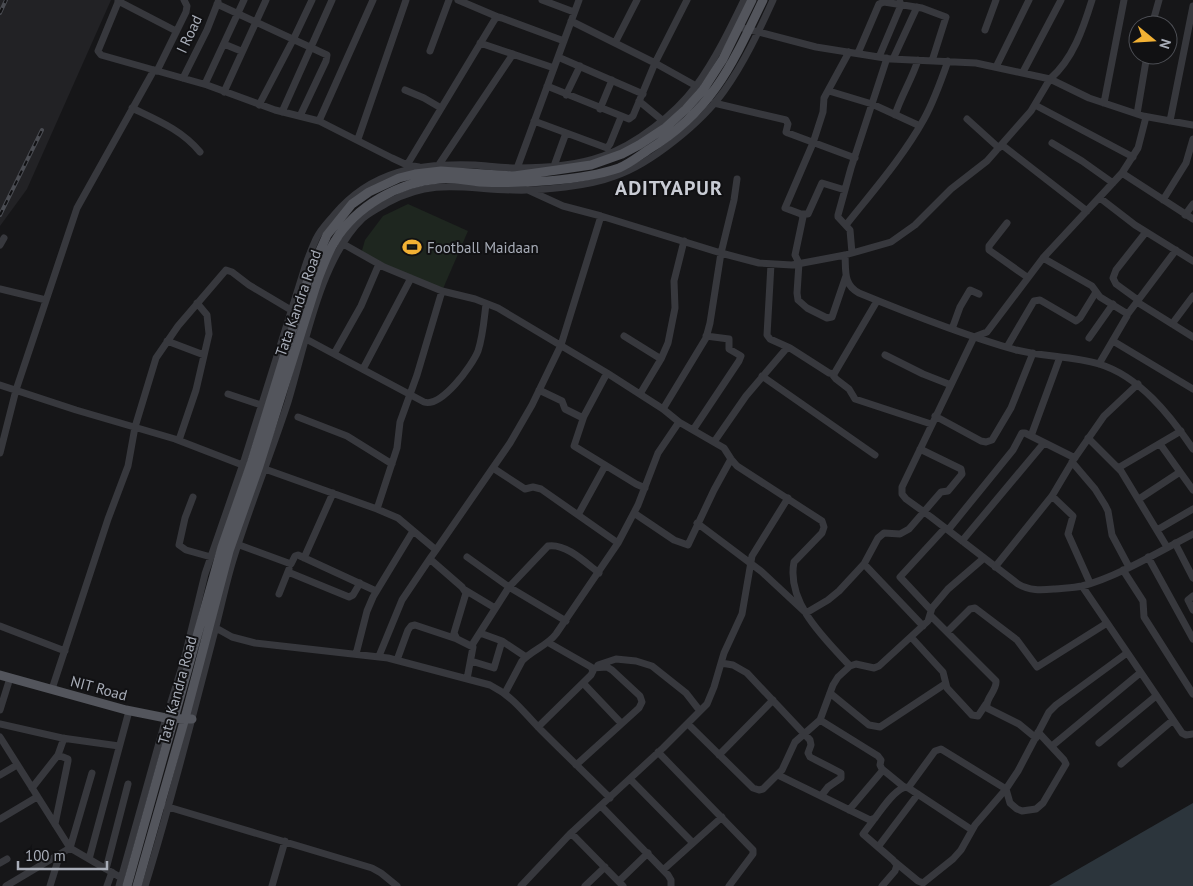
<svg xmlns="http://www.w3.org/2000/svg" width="1193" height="886" viewBox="0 0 1193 886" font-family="'PT Sans',sans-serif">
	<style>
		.built { fill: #222225 }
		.green { fill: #1e261f }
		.water { fill: #2c353c }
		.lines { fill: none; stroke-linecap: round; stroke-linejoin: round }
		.minor { stroke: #37383d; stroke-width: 7 }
		.major { stroke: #53555c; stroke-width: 9 }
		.rail-casing { stroke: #4a4c52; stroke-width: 4 }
		.rail { stroke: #111113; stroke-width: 2; stroke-dasharray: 5.5; stroke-linecap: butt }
		.labels { text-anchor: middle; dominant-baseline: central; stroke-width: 4; stroke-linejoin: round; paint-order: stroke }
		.street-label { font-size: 15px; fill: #a8adb8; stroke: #111113 }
		.poi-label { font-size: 15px; fill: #a8adb8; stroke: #111113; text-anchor: start }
		.district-label { font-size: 20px; font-weight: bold; letter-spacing: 1px; fill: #c9ccd4; stroke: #111113 }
	</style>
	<rect width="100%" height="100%" fill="#161618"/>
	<path class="built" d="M0 0H111L27 189 0 226Z"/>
	<path class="green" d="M408 204 468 231 442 291 361 254 365 240 383 216Z"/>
	<path class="water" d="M1193 803V886H1049Z"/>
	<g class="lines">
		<path class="minor" d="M119 0 98 51 101 55 207 85 275 110 319 121 392 158 407 165 419 167
			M458 0 498 17
			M542 0 574 12
			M687 0 655 63 698 87
			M118 1 176 31
			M217 4 327 55 326 61 300 116
			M1152 25 1159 0
			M739 27 816 47 891 59 976 63 1050 79C1073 59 1083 29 1092 0
			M985 30 996 0
			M480 43 554 68
			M615 43 637 0
			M224 44 241 51
			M430 51 449 0
			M858 53 879 4 884 2 922 8 946 17 932 61
			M558 57 643 94
			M879 57 901 5 900 2
			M893 59 917 7
			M996 67 1029 0
			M157 71 186 12 187 6 184 0
			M1023 72 1061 0
			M183 78 207 30 218 2
			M205 84 244 0
			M547 86 629 119 633 116 655 63 571 21
			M405 90 424 98 441 108
			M829 91 872 104 920 126
			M224 92 266 0
			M566 95 580 66
			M639 101 662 120
			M714 103 786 120 788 124 786 132 788 133 855 158
			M1104 103 1124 0
			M259 105 293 40 312 0
			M1035 105 1133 157
			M132 108C157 120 182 130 200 152
			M600 109 612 80
			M282 112 332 0
			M1137 114 1147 55
			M895 115C901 96 912 79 918 60
			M1146 117 1138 148 1122 173 1043 258 987 332 974 337 902 487V494L906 499 931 517 1018 584C1030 591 1041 590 1055 589 1064 588 1073 588 1082 586 1117 577 1160 551 1193 534
			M967 119 999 148
			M319 121 373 0
			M534 121 607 148 610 144 621 117
			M1170 121 1193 6
			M358 139 406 0
			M1052 143 1082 161 1113 183
			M1002 145 1087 211
			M407 165 495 19 498 17 502 18 564 41
			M438 166 513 54
			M554 166 566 133
			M516 171 579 0
			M1122 173 1193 219
			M528 190 563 206 601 216 721 253 734 200 737 179
			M1100 198 1135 225 1193 261
			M1163 200 1186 163 1193 139
			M801 214H808L822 183 845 190
			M1185 215 1193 204
			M1007 223 989 246V250L1027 277
			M846 225C873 191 903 157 924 119 934 101 941 81 948 61
			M338 241 384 267 442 291 475 299 498 308 607 373 663 409
			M0 245 4 238
			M852 253 850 230 838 217V215L851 168 887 58
			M845 255C846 270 843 285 859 293 910 314 963 335 1016 350 1043 357 1072 356 1099 364 1139 376 1170 415 1193 449
			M1043 258 1092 286 1100 297 1126 313 1127 316 1099 364
			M379 264 361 306 334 354 424 402C441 408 472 366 478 351 483 336 484 320 486 304
			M771 264 767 335 770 339 790 348
			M846 276 832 317 827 318 807 308 798 300 797 293 799 263 795 255 803 217 801 214 785 208 813 143 823 112 824 98 849 52
			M0 289 46 300
			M1138 300 1116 284 1113 278 1116 270 1146 232
			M1137 302 1193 337
			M1127 315 1176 250
			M1172 324 1193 296
			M952 329 960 307 970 290 979 294
			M624 336 661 359
			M1089 338 1113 304
			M306 339 334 354
			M167 341 204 355
			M1113 341 1193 389
			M1007 347 1034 301 1040 300 1076 321 1080 318 1096 292
			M885 355 923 374 951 385
			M363 369 411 278
			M607 373 584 416 574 446 636 484 645 488
			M832 374 836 379 849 389 855 399 931 424
			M762 376 875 455
			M0 385 76 410 175 439 245 466
			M539 390 562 401 565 409 583 418
			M228 394 261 405
			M640 394 661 359 668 343 675 308 674 281 684 241
			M935 416 981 441 986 442 992 440 1011 408 1033 353
			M298 417 347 436 392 464
			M679 422 724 448 731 459 737 466 822 521 824 527 822 533 794 562C786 603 825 639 850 666
			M693 430 739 361 741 356 729 349V339L706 336
			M1031 436 1060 357
			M1088 438 1121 471 1167 547
			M179 440 196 390 209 334 207 315 197 303
			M714 442 746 396 786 349 790 348 829 373 834 374 877 301
			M1160 444 1193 490
			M0 453 16 390 77 208 154 70
			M1072 462 1095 489 1105 505 1108 511 1112 535 1129 567
			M262 468 377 509 397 448 400 422 417 375 442 291
			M493 468 525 489 533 487 541 489 618 543
			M1118 468 1181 431
			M1052 496 1073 516 1068 534 1090 583
			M193 497 185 518 179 545 186 550 211 557
			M1139 499 1180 472
			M377 509 398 518 436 550 510 443 532 405 561 345 601 216
			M634 513 674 540 688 545 714 490 731 459
			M578 515 605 466
			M697 523 762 572 806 613 828 600 839 591 864 564 878 538 884 533 900 534 909 529 941 492 948 491 962 474 961 469 920 449
			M948 530 1013 450 1022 433H1025L1075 458
			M1157 530 1193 509
			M962 541 1044 443
			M234 543 291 564 295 556 298 555 376 591
			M1175 543 1193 578
			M436 550 431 557V560L462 587 466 593 454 633 457 639 473 647 467 679
			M467 557 509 587 566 621
			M1148 557 1193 639
			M304 558 333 493
			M864 564 923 626
			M995 567 1052 496 1074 459 1104 416 1138 384
			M1123 570 1143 601 1144 617 1193 694
			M288 572 349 597 353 595 360 583
			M1082 586 1182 733 1186 735 1193 734
			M465 590 495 608
			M279 594 289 569
			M1193 596 1188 600 1193 610
			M931 610 900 577 945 528
			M930 615 996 681C997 691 985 698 987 708L1019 724 1036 738
			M0 626 65 651
			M216 628 232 637 255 643 388 658 490 685C515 698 522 711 541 730 564 753 587 775 610 798
			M947 632 970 609 975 608 1017 640 1037 667 1107 623
			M480 633 502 641 526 657
			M911 637 943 672 947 688 972 715 978 716 986 704
			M472 645 509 587 548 546C566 543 586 563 599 573
			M356 654 367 611 373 597 413 531
			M379 656 402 600 431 557
			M397 660 408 630 411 626 415 625 457 639
			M471 661 494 668 502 641
			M721 663 733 665 747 673 810 740 811 745 808 753 810 757 841 773V778L828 787 821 796
			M598 665 616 659 636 661 652 666 686 693 700 711
			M583 683 621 723
			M52 689 108 519 128 466 135 427 156 358 178 326 226 270 232 272 249 285 291 310
			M505 693 522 661C532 650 547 646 556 634L618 543 638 505 658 453 679 422 663 409 706 338 710 323 721 253 759 263 792 265 845 255 891 242 915 225 951 189 987 161 1031 111 1050 79 1089 98 1143 116 1193 125
			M830 693 869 725 880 727 945 684
			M0 710 10 678
			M820 720 878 756 881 760 880 765 882 769 904 787
			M0 724 62 738 119 746
			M688 724 753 788 759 790 763 789 782 770 795 742 820 720 833 685 838 677 850 666 856 664 874 668 879 666 928 621 932 608 948 589 984 558
			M538 727 591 675 593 671 591 667 549 643
			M0 737 70 848 125 880
			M1099 743 1156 696
			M1052 746 1140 673
			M658 752 753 850V854L729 886
			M719 755 773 700
			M1121 764 1173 720
			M576 765 639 708 642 702 640 696 612 670 607 667 592 668
			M0 775 17 765
			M778 775 870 820 875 818C882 809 896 787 907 787L972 830
			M630 779 693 843
			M32 788 58 755
			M908 788 935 751 941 749 1006 789 1010 803 1017 809 1022 811 1036 809 1043 803 1066 764 1064 760 1038 732
			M165 806 372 868 381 873 397 886
			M601 806 668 875 671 880V886
			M849 810 883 770
			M875 818 863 834 893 860 897 865 895 871 882 886
			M0 819 37 797
			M55 824 68 761V759L58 755 64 738
			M571 833 623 886
			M878 847 918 794
			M89 859 129 711
			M895 862 918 881 923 883 953 859 961 850 975 825 1006 789 1018 771 1049 712 1056 705 1127 653
			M0 863 7 859
			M106 869 128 784
			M663 870 722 817
			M619 881 648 853
			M6 886 70 848 92 773
			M50 886 60 854
			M107 886 112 872
			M119 886 166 718 184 660 205 574 243 464 305 267C308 257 312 248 316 239 320 230 328 222 334 215 372 170 420 163 475 165 489 166 503 168 517 168 543 168 578 165 603 156 636 145 675 114 696 86 715 60 730 29 744 0
			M145 886C171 803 192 718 214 634 221 608 226 582 234 557 250 505 271 454 288 402 305 346 320 259 363 218 370 212 380 207 389 202 434 178 465 189 513 190 542 191 589 186 615 176 651 164 702 122 724 91 744 63 759 31 773 0
			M272 886 285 841
			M521 886 571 833 663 748 707 704 714 687 724 653 742 614 752 556 788 498
			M585 886 605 867"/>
		<path class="major" d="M0 675 126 710 166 718 192 719
			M127 886 222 547 251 464 310 273 327 235 352 204 369 192 399 178 415 174 441 171 514 176 557 170 591 165 622 154 639 145 665 128 686 109 703 90 723 59 752 0
			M137 886 185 718 229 551 259 466 318 279C323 266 328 252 335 241 356 206 399 182 439 179 452 177 467 181 480 182 520 184 581 181 619 168 629 164 639 156 648 150 712 111 732 65 763 0"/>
		<g class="rail-casing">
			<path id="rail" d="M0 13 6 0
				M0 215 42 130"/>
		</g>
		<use href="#rail" class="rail"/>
	</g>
	<defs>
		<g id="stadium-bare" transform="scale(1.5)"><path d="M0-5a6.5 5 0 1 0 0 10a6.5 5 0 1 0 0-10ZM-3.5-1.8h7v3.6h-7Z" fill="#f2b134" stroke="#111113" stroke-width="2.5" paint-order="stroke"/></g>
	</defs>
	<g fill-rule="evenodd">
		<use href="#stadium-bare" x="412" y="247"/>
	</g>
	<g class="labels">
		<g class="street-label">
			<text transform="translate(189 34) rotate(-65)">I Road</text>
			<text transform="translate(298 303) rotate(-71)">Tata Kandra Road</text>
			<text transform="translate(99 688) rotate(15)">NIT Road</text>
			<text transform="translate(177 690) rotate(-75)">Tata Kandra Road</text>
		</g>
		<g class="poi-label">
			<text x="427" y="247">Football Maidaan</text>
		</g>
		<g class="district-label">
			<text x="669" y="188">ADITYAPUR</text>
		</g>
	</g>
	<g transform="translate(1153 40) rotate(108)"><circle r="24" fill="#111113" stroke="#4d4f55"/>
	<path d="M0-4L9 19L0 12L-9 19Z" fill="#f2b134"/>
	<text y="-8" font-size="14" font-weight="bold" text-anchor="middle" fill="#a8adb8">N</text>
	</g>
	<path d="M18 861v8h89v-8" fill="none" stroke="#a8adb8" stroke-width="2.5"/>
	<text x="25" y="861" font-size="15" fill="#a8adb8" stroke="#111113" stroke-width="4" paint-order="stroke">100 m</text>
</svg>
